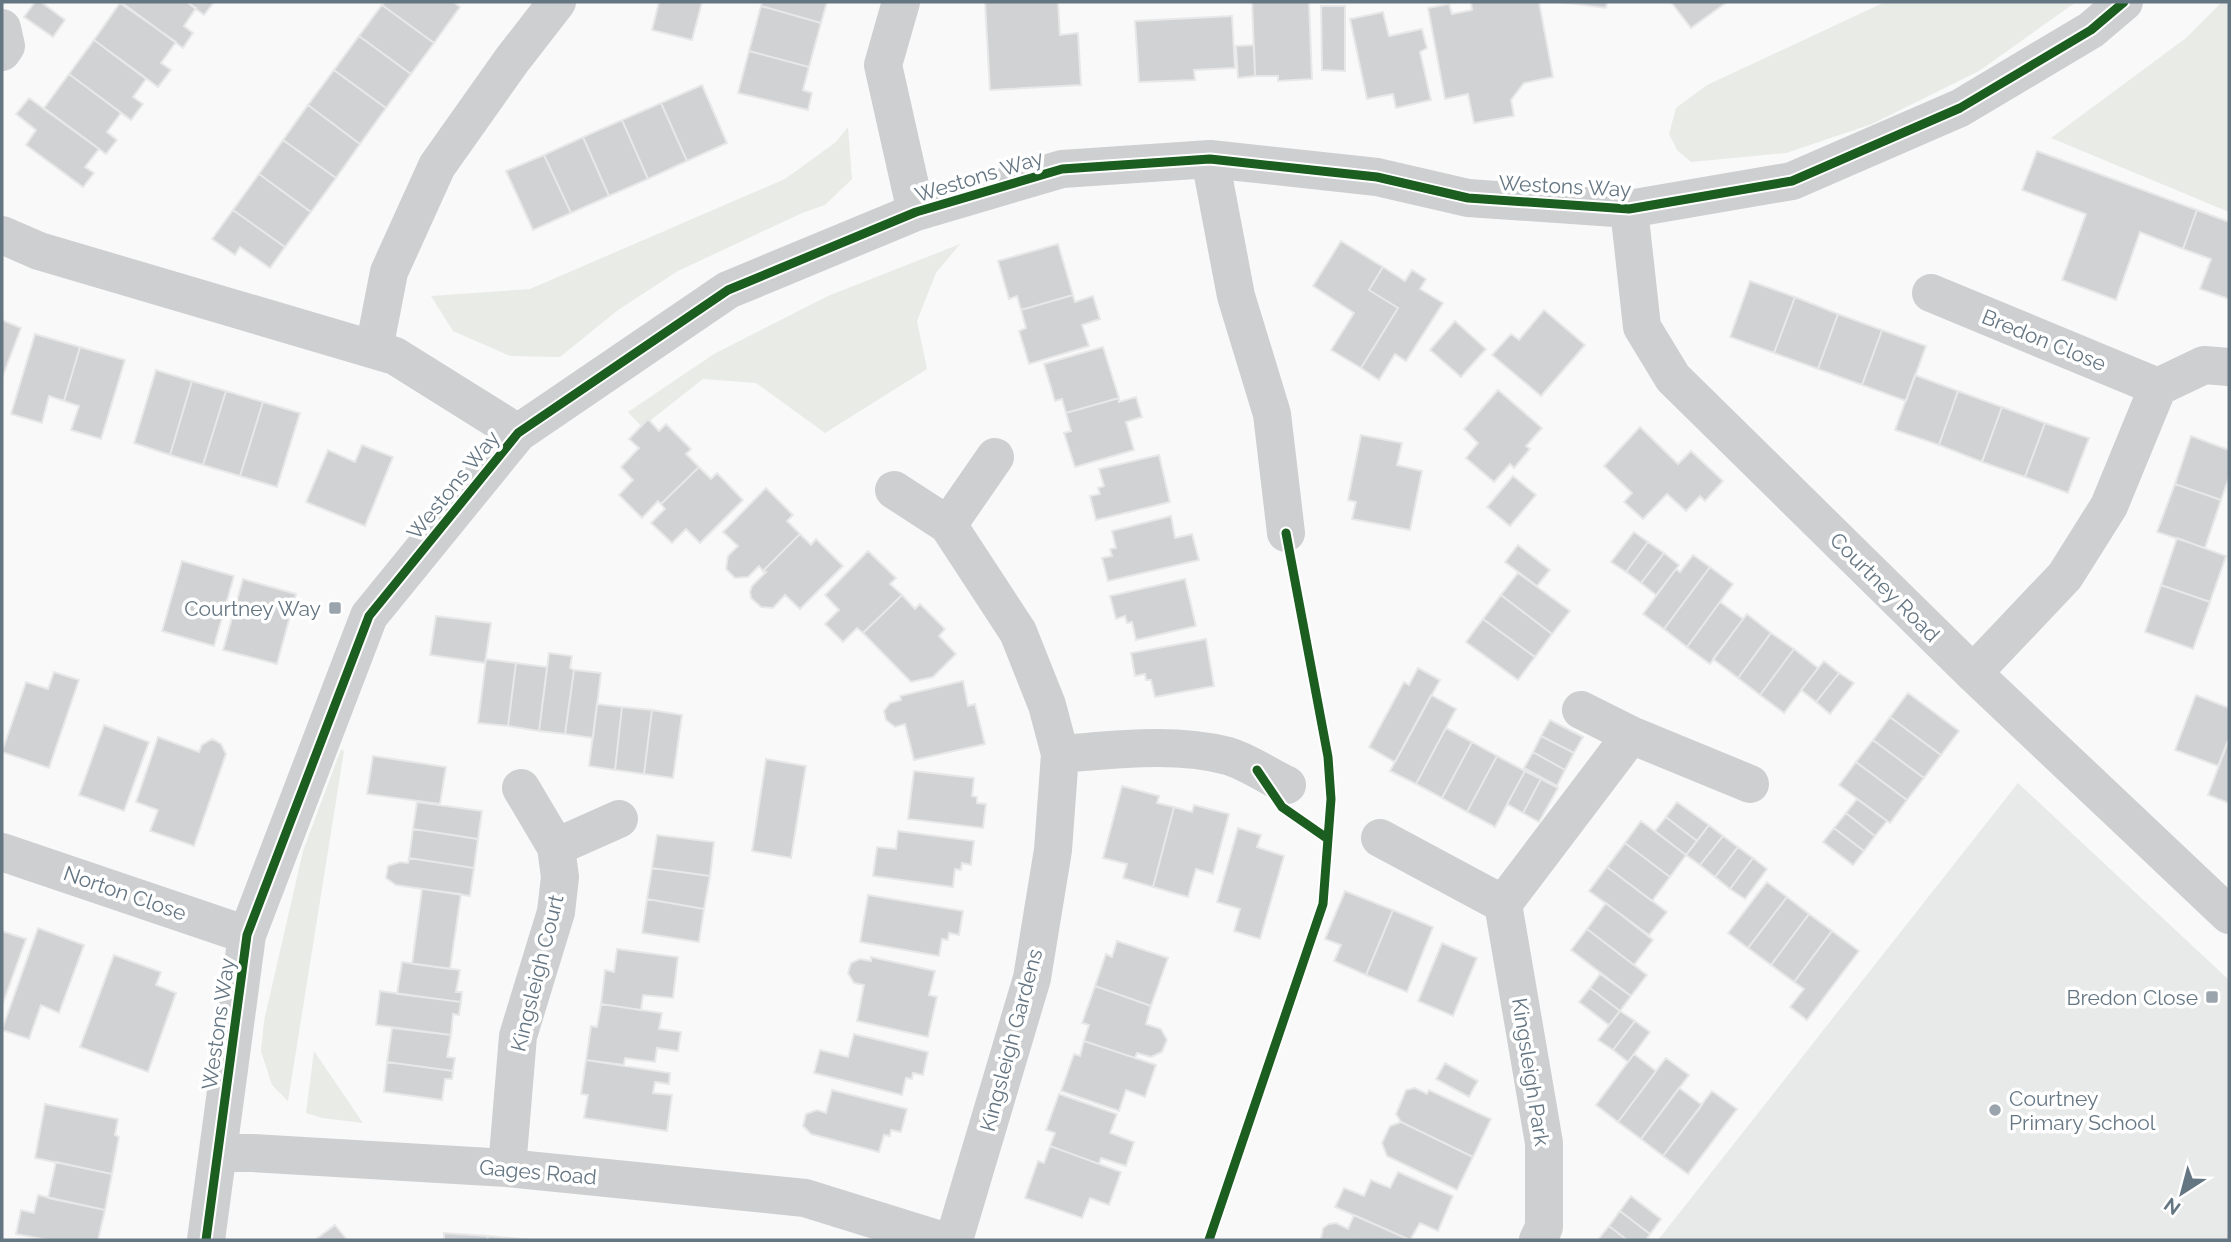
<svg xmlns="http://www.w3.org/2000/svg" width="2231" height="1242" viewBox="0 0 2231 1242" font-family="Raleway,sans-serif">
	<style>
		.built { fill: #e8e9e9 }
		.green { fill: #e8ebe6 }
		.building { fill: #d0d2d3; stroke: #e8e8e8; stroke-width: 2 }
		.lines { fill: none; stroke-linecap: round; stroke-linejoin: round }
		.minor { stroke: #cecfd0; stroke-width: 38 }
		.cycleway-casing { stroke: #fff; stroke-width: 13 }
		.cycleway { stroke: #1b5e20; stroke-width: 9 }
		.poi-dot { fill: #99a4ac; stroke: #fff; stroke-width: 2.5 }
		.labels { text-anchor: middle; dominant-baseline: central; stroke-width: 7; stroke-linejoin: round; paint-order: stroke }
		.street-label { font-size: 21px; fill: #657683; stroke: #fff }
		.poi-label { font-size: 21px; fill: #657683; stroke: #fff; text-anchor: end }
	</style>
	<rect width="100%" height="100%" fill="#f9f9f9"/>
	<path class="built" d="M2018 783 2229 980V1240H1658Z"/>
	<path class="green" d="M1885 2H2076L1979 71 1872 124 1786 153 1691 162 1677 150 1669 134 1676 108 1707 85Z
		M2222 2H2229V212L2051 138 2186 38Z
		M848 127 852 179 825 205 802 213 678 271 618 310 560 357 510 356 453 331 431 296 530 289 785 179 836 142Z
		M960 244 936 273 917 321 927 369 825 433 756 383 703 379 642 427 628 412 714 354 828 296Z
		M341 749 344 751 288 1101 272 1085 261 1051 264 1021 303 851Z
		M314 1051 363 1123 322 1118 306 1113Z"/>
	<path class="building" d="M35 2H41L65 20 53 37 24 17Z
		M121 2H187L196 8 184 26 193 33 183 48Z
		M187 2H214L204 15Z
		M385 2H453L460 7 434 43 382 5Z
		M659 2H702L692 40 652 30Z
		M762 2H827L821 23 761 6Z
		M985 2H1058L1060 35 1078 33 1081 85 990 90Z
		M1252 2H1309L1312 79 1278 81V76H1255Z
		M1471 2H1539L1553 77 1524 83 1511 100 1514 116 1474 123 1468 94 1445 99 1428 8 1449 4 1452 14 1472 10Z
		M1560 2H1607L1606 8Z
		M1671 2H1727L1691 28Z
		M120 3 176 42 161 63 171 70 158 87 94 40Z
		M382 5 434 43 411 74 359 36Z
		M761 6 821 23 809 67 749 51Z
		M1321 6H1345V71L1322 70Z
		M1383 12 1389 36 1422 29 1427 48 1420 52 1431 100 1396 108 1393 94 1367 99 1350 19Z
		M1232 16 1235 68 1194 70 1195 80 1139 82 1135 21Z
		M359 36 411 74 386 108 334 70Z
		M94 40 146 79 133 97 143 104 131 120 69 74Z
		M1254 45 1255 76 1238 78 1236 46Z
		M749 51 809 67 803 90 812 93 808 110 738 93Z
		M334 70 386 108 360 144 308 105Z
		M69 74 121 113 107 132 117 140 106 154 44 108Z
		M702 85 727 143 687 161 661 103Z
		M29 98 99 149 85 167 94 173 83 187 26 145 36 130 16 114Z
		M661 103 687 161 648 179 622 120Z
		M308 105 360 144 336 178 283 140Z
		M622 120 648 179 609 196 583 137Z
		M583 137 609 196 571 213 544 155Z
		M283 140 336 178 311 212 259 174Z
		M2037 151 2197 210 2183 249 2140 232 2116 300 2062 280 2086 214 2022 190Z
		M544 155 571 213 533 230 506 171Z
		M259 174 311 212 285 247 233 210Z
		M233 210 285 247 270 268 240 247 235 255 212 239Z
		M2197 210 2229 222V299L2200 289 2211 259 2183 249Z
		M1341 241 1383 267 1369 290 1398 308 1361 368 1331 350 1354 313 1313 286Z
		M1058 244 1073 295 1021 310 1017 296 1009 299 998 261Z
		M1383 267 1405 281 1412 270 1426 279 1420 289 1443 303 1406 361 1395 354 1379 380 1361 368 1398 308 1369 290Z
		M1750 281 1795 297 1774 353 1730 337Z
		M1073 295 1075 302 1093 296 1100 319 1082 325 1089 346 1029 364 1019 331 1026 328 1021 310Z
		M1795 297 1838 314 1818 369 1774 353Z
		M1544 310 1585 345 1541 396 1492 355 1511 334 1519 340Z
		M1838 314 1882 330 1862 385 1818 369Z
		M2 320 21 328 2 378Z
		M1455 321 1486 349 1461 377 1430 350Z
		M1882 330 1926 346 1906 401 1862 385Z
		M35 334 80 347 64 401 49 396 42 423 11 414Z
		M80 347 125 360 101 439 71 430 79 406 64 401Z
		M1103 347 1119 398 1066 413 1062 399 1055 401 1044 364Z
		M156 370 192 381 170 455 134 443Z
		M1915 375 1958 391 1939 445 1895 430Z
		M192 381 226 391 203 465 170 455Z
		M1498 390 1542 428 1526 446 1530 449 1514 468 1510 464 1494 482 1466 458 1478 443 1464 429Z
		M226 391 263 402 240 476 203 465Z
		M1958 391 2002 407 1982 462 1939 445Z
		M1136 397 1142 417 1126 422 1134 450 1075 467 1064 433 1071 431 1066 413 1119 398V402Z
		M263 402 300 413 277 487 240 476Z
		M2002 407 2045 423 2025 477 1982 462Z
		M648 419 659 431 666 424 691 449 686 454 699 467 661 504 658 501 642 518 619 495 633 480 621 467 639 448 629 439Z
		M2045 423 2089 438 2068 493 2025 477Z
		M1640 427 1678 464 1691 451 1723 481 1705 501 1700 496 1686 511 1667 494 1643 519 1624 502 1632 493 1604 466Z
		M1361 435 1402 443 1397 465 1422 471 1410 530 1352 519 1356 502 1348 500Z
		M2191 436 2229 450V477L2221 500 2175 484Z
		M362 445 393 457 365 526 306 502 328 450 355 462Z
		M1159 455 1170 502 1096 520 1090 496 1100 494 1098 488 1104 486 1099 469Z
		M699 467 711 479 717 473 743 500 700 543 686 529 672 543 651 523 665 509 661 504Z
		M1513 476 1536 495 1510 526 1487 507Z
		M2175 484 2221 500 2205 548 2157 532Z
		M766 488 793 515 787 521 800 534 763 571 759 566 748 577 735 578 726 569 728 556 738 546 723 532Z
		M1171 516 1175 538 1192 534 1199 560 1108 581 1102 558 1112 556 1110 549 1116 548 1112 531Z
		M1634 532 1648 542 1626 572 1611 562Z
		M800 534 811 545 816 539 843 566 800 609 785 595 773 608 761 607 751 598 750 592 752 586 766 572 763 571Z
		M2177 538 2226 556 2210 602 2161 585Z
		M1648 542 1664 553 1641 583 1626 572Z
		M1518 545 1550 570 1537 586 1505 562Z
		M868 551 896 578 890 584 902 595 863 633 857 628 843 642 825 624 839 610 825 595Z
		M1664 553 1679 565 1656 595 1641 583Z
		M1693 555 1710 567 1664 629 1643 614 1676 569 1680 572Z
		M182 561 234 576 214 646 162 631Z
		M1710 567 1733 584 1687 647 1664 629Z
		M1518 573 1570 611 1552 634 1501 595Z
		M243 579 296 594 277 664 223 650Z
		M1185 579 1196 626 1136 640 1132 622 1127 623 1125 616 1116 619 1110 596Z
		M2161 585 2210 602 2193 649 2145 632Z
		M902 595 915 609 920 604 945 629 939 636 956 654 933 677 911 682 863 633Z
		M1501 595 1552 634 1535 657 1483 619Z
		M1720 602 1743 619 1710 664 1687 647Z
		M1747 614 1771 633 1738 678 1713 659Z
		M436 616 491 623 485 663 430 655Z
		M1483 619 1535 657 1518 680 1466 642Z
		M1771 633 1794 649 1760 695 1738 678Z
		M1206 639 1214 686 1155 697 1151 680H1146L1145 674 1135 676 1131 653Z
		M1794 649 1818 668 1784 713 1760 695Z
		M549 653 572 656 570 668 574 670 565 734 539 731Z
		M486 659 516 663 508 726 478 723Z
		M1824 661 1839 673 1816 702 1801 690Z
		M516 663 547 667 539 731 508 726Z
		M1418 668 1440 680 1395 762 1369 747 1404 682 1409 685Z
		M574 670 601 673 593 738 565 734Z
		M54 672 79 680 49 768 2 752 26 682 48 689Z
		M1839 673 1854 683 1830 714 1816 702Z
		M963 681 968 706 975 704 985 744 914 760 905 724 895 727 886 720 884 711 890 703 901 700 900 696Z
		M1908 693 1959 731 1941 755 1890 717Z
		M1431 695 1456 709 1416 784 1390 771Z
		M2196 695 2229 708V738L2218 766 2175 750Z
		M597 704 622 707 615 770 589 766Z
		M622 707 652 710 644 774 615 770Z
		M652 710 682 715 673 778 644 774Z
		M1890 717 1941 755 1924 778 1873 740Z
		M1550 720 1583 737 1574 753 1541 736Z
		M104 725 149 742 124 811 79 795Z
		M1446 728 1472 742 1442 798 1416 784Z
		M1541 736 1574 753 1565 770 1533 752Z
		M158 737 199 752 202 745 212 739 221 744 226 754 194 846 150 831 158 810 136 802Z
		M2229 739V803L2208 795Z
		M1873 740 1924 778 1907 800 1856 762Z
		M1472 742 1497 756 1467 812 1442 798Z
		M1533 752 1565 770 1557 786 1524 768Z
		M373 756 446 767 440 804 367 794Z
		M1497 756 1525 771 1495 827 1467 812Z
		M766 759 806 766 791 858 752 851Z
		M1856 762 1907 800 1890 823 1839 785Z
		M914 771 974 778 972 796 977 797V803L986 804 983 828 908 819Z
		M1525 771 1541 779 1523 813 1507 804Z
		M1541 779 1558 788 1539 822 1523 813Z
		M1122 786 1159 796 1157 803 1174 807 1153 887 1123 878 1127 864 1103 858Z
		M1857 799 1887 821 1875 836 1846 813Z
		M417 802 482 811 478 839 413 829Z
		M1677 802 1709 825 1697 841 1666 817Z
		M1194 805 1229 814 1213 874 1196 869 1188 897 1153 887 1174 807 1192 812Z
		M1846 813 1875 836 1864 851 1834 828Z
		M1666 817 1697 841 1686 855 1655 831Z
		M1641 821 1686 855 1670 877 1625 843Z
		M1709 825 1723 836 1700 865 1686 855Z
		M1238 828 1261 835 1257 847 1284 856 1260 939 1234 931 1240 909 1217 902Z
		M1834 828 1864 851 1853 865 1823 842Z
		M413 829 478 839 474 868 409 858Z
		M898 831 974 841 971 865 962 863 961 870 955 869 953 887 873 876 877 847 896 849Z
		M657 835 714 842 710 876 652 868Z
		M1723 836 1738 847 1715 877 1700 865Z
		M1625 843 1670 877 1652 901 1607 867Z
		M1738 847 1753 858 1730 889 1715 877Z
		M409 858 474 868 470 896 396 885 386 878 388 866 400 862 408 863Z
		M1753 858 1767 869 1745 899 1730 889Z
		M1607 867 1667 912 1649 935 1589 891Z
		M652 868 710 876 704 909 647 899Z
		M1767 882 1787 897 1748 948 1728 933Z
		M422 889 461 894 450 969 412 964Z
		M1345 891 1393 910 1366 975 1334 961 1341 945 1325 939Z
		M868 895 963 911 959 935 949 933 948 940 942 939 939 956 860 942Z
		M1787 897 1809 914 1771 965 1748 948Z
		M647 899 704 909 699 942 642 933Z
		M1606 903 1653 940 1634 965 1587 929Z
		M1393 910 1433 927 1407 992 1366 975Z
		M1809 914 1832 931 1794 982 1771 965Z
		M38 928 84 945 59 1013 41 1005 29 1039 2 1030Z
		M1587 929 1647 975 1631 996 1571 950Z
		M2 931 26 939 2 1006Z
		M1832 931 1859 951 1807 1020 1790 1007 1804 989 1794 982Z
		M1117 941 1168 958 1151 1006 1095 986 1106 954 1112 957Z
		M1442 943 1477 958 1453 1016 1418 1001Z
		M617 949 678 957 673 998 643 995 641 1010 601 1004 605 970 614 972Z
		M114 955 161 972 156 985 176 993 148 1072 80 1047Z
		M871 957 935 971 929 995 937 997 928 1037 857 1021 864 985 854 983 848 973 851 963 860 959 871 961Z
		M402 962 460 970 456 992H462L461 1002 397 994Z
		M1600 974 1631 996 1620 1011 1590 988Z
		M1095 986 1151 1006 1146 1024 1161 1029 1167 1040 1162 1052 1151 1057 1137 1053 1135 1058 1084 1041 1089 1025 1082 1023Z
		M1590 988 1620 1011 1609 1025 1579 1002Z
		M380 991 461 1002 459 1015 453 1014 451 1035 376 1025Z
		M601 1004 662 1013 659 1029 681 1032 678 1051 657 1048 655 1062 625 1058 624 1065 586 1060 591 1026 597 1027Z
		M1620 1011 1635 1021 1613 1050 1598 1040Z
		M1635 1021 1650 1032 1628 1062 1613 1050Z
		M392 1028 451 1035 447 1057 455 1058 453 1071 387 1062Z
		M854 1034 928 1052 923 1075 913 1073 912 1079 906 1078 902 1095 814 1073 820 1050 848 1057Z
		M1084 1041 1156 1065 1145 1097 1126 1090 1119 1111 1061 1091 1074 1054 1080 1056Z
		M1634 1054 1656 1071 1618 1122 1596 1105Z
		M1666 1058 1689 1075 1641 1139 1618 1122Z
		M586 1060 670 1073 669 1084 655 1082 653 1093 672 1095 667 1131 584 1118 588 1095 581 1094Z
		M387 1062 453 1071 452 1079H445L442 1100 384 1092Z
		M1445 1063 1478 1081 1469 1097 1436 1079Z
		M1415 1088 1427 1094 1429 1090 1491 1119 1473 1157 1401 1122 1396 1114 1406 1090Z
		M1679 1088 1702 1105 1663 1156 1641 1139Z
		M832 1090 907 1109 901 1132 891 1130 890 1136 884 1135 879 1152 811 1134 803 1126 806 1114 817 1110 826 1113Z
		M1712 1091 1737 1109 1688 1174 1663 1156Z
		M1059 1094 1117 1114 1110 1133 1134 1142 1126 1166 1101 1158 1099 1164 1050 1146 1055 1133 1046 1130Z
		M45 1104 118 1119 115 1135 119 1137 112 1174 35 1158Z
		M1401 1122 1473 1157 1457 1190 1387 1156 1382 1143 1390 1126Z
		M1050 1146 1121 1172 1109 1205 1090 1198 1082 1218 1025 1198 1038 1161 1044 1163Z
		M56 1162 112 1174 105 1210 48 1198Z
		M1398 1172 1453 1196 1438 1231 1420 1223 1410 1240 1335 1207 1344 1188 1364 1196 1371 1180 1390 1188Z
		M38 1195 105 1210 98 1240H48L16 1234 21 1210 34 1213Z
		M1631 1196 1661 1219 1650 1234 1620 1211Z
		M1620 1211 1650 1234 1646 1240H1627L1609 1226Z
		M1354 1215 1410 1240 1321 1239 1323 1228 1329 1224 1336 1223 1348 1229Z
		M335 1225 347 1240H315Z
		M1609 1226 1627 1240H1598Z
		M444 1233 488 1236 487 1240H444Z
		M488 1236 532 1240H487Z"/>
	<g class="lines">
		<path class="minor" d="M901 2 883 65 916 212
			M2 28 6 46 2 52
			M1210 159 1236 296 1272 414 1286 533
			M1629 209 1642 327 1673 378 1973 673 2229 915
			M2 235 39 251 395 356 518 433
			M1931 293 2158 387
			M374 349 389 272 437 166 512 60 557 2
			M894 490 948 525
			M1973 673 2065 576 2109 506 2158 387 2204 365 2229 367
			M1581 710 1631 735 1750 784
			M1060 754C1115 750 1174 742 1228 756 1248 762 1268 776 1287 785
			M1380 838 1503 904
			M556 847 619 819
			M2 852 247 935
			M218 1151 507 1168 805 1198 940 1240
			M507 1168 518 1036 556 912 560 877 556 847 521 788
			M206 1240 247 935 369 616 518 433 728 290 916 212 1062 169 1210 159 1377 177 1468 198 1629 209 1792 181 1960 108 2091 30 2124 2
			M954 1240 1032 978 1053 850 1060 754 1047 705 1018 632 948 525 995 457
			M1538 1240 1544 1227V1143L1503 904 1631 735"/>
		<g class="cycleway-casing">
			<path id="cycleway" d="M1257 770 1282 807 1328 839
				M206 1240 247 935 369 616 518 433 728 290 916 212 1062 169 1210 159 1377 177 1468 198 1629 209 1792 181 1960 108 2091 30 2124 2
				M1209 1240 1323 904 1331 799 1328 757 1286 533"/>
		</g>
		<use href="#cycleway" class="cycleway"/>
	</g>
	<g class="poi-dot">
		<rect x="328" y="601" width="14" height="14" rx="3.5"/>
		<rect x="2205" y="990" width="14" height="14" rx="3.5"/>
		<circle cx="1995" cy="1110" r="7"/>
	</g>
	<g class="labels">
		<g class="street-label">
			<text transform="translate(979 176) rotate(-17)">Westons Way</text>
			<text transform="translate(1565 186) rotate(3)">Westons Way</text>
			<text transform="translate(2044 340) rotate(22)">Bredon Close</text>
			<text transform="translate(453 485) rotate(-51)">Westons Way</text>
			<text transform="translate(1885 587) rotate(45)">Courtney Road</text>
			<text transform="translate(125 893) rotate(19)">Norton Close</text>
			<text transform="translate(537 973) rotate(-76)">Kingsleigh Court</text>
			<text transform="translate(218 1024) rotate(-82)">Westons Way</text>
			<text transform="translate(1011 1040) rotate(-75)">Kingsleigh Gardens</text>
			<text transform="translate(1531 1072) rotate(81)">Kingsleigh Park</text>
			<text transform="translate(538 1172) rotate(5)">Gages Road</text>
		</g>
		<g class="poi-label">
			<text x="321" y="608">Courtney Way</text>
			<text x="2198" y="997">Bredon Close</text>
			<text x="2009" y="1098" text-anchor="start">Courtney<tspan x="2009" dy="24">Primary School</tspan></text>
		</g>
	</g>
	<rect width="2231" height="1242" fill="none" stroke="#657683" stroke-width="7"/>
	<g transform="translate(2182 1193) rotate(216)" stroke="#ffffff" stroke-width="5" paint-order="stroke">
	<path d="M0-5L12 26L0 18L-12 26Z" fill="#657683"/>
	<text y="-10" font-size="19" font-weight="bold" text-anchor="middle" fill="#657683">N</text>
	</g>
</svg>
